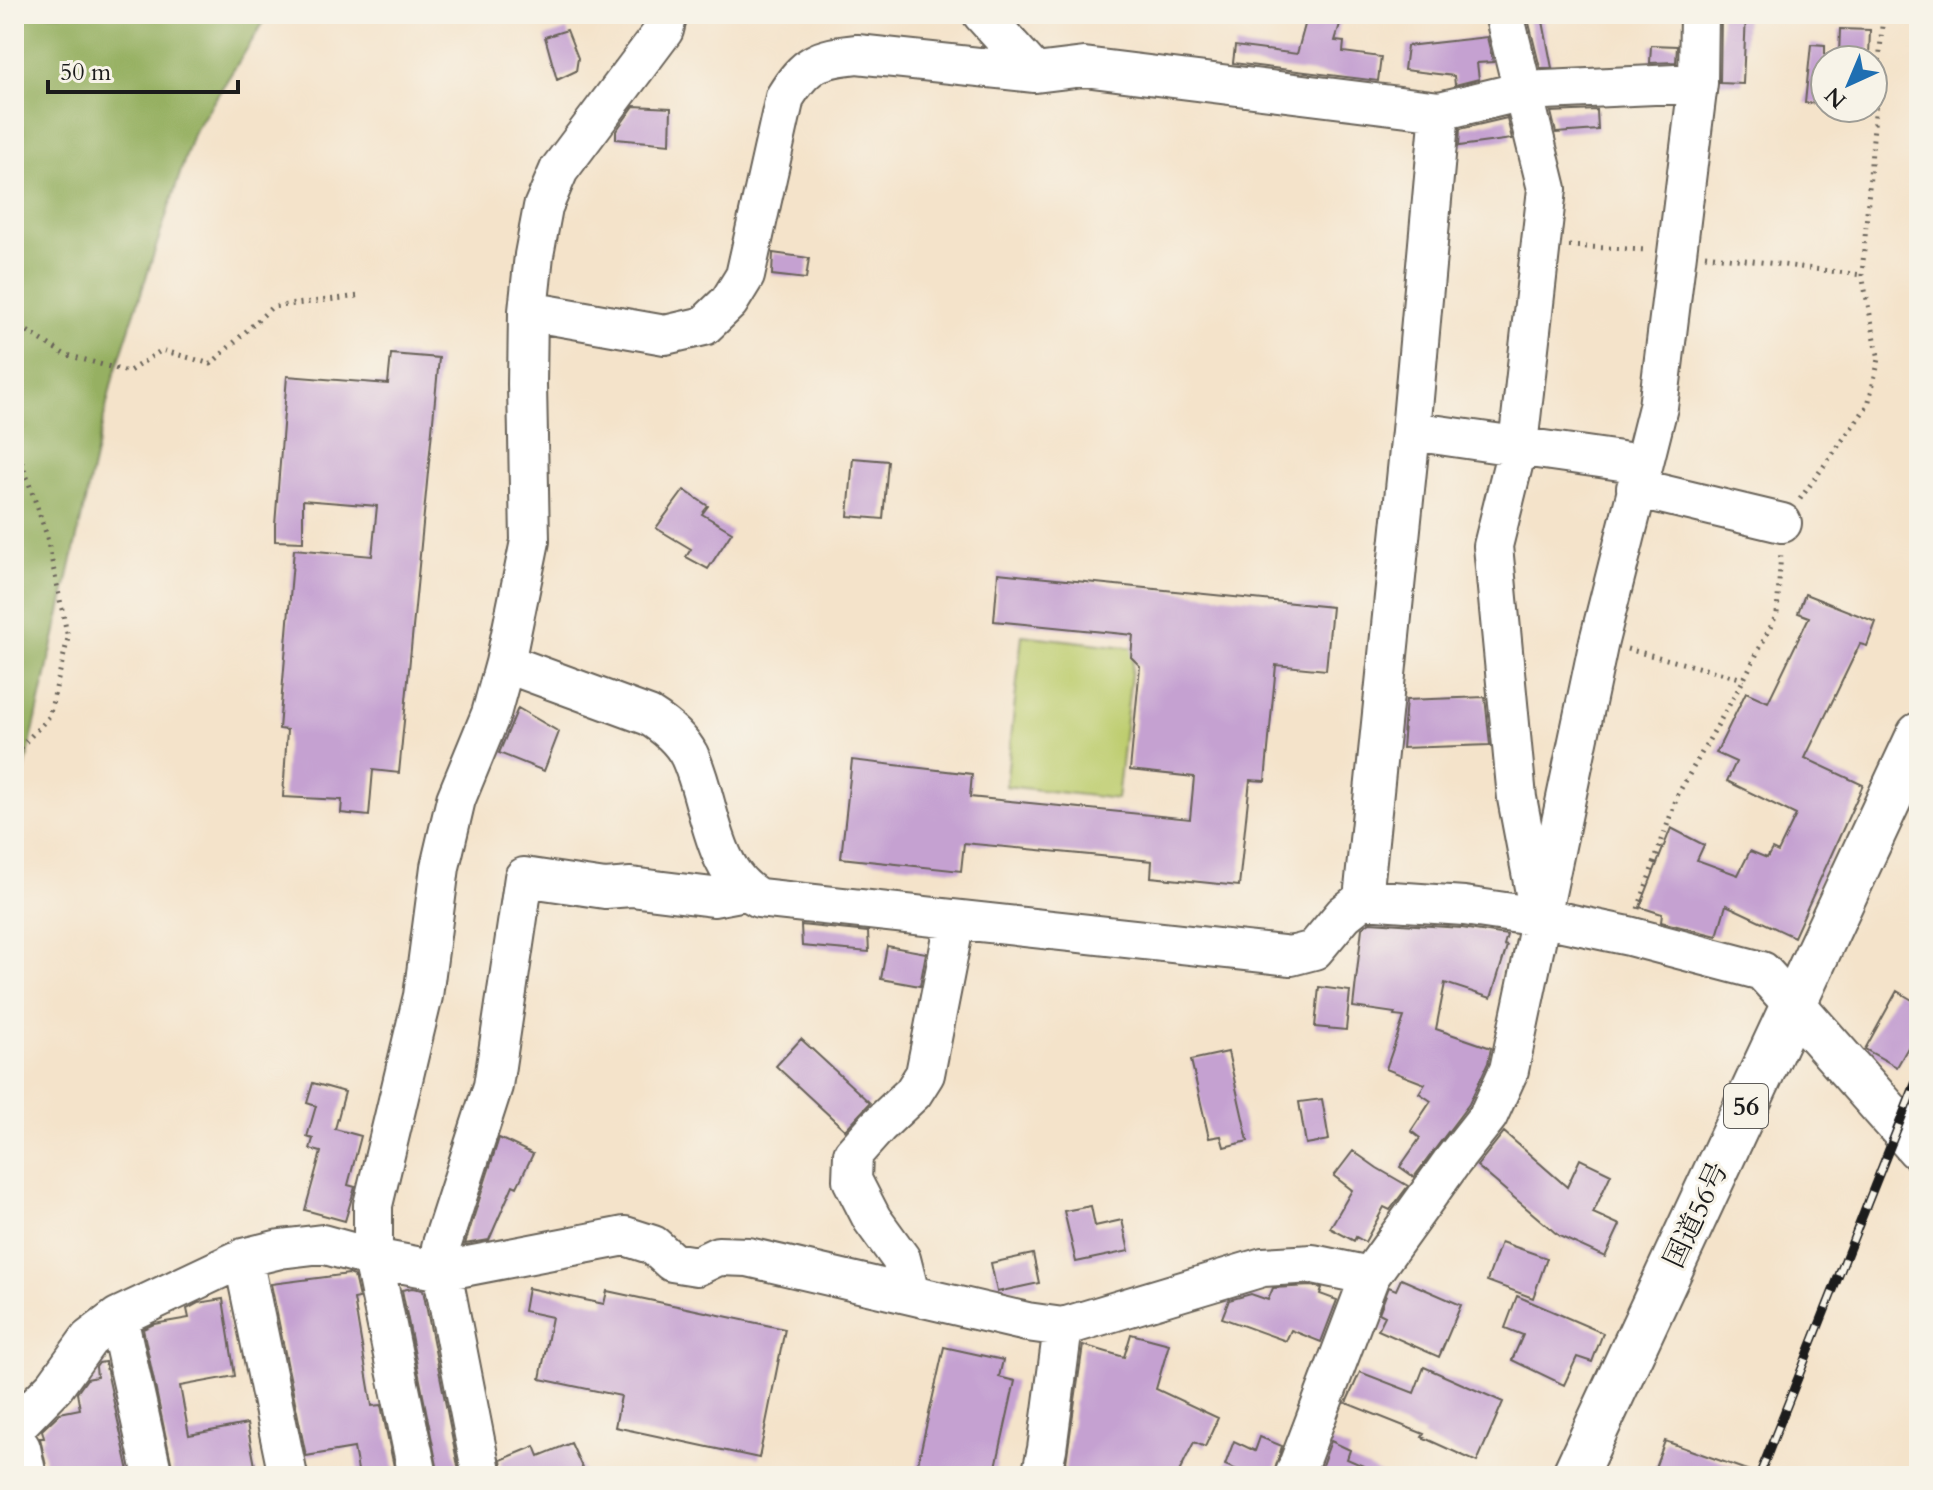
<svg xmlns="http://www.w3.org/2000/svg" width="1933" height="1490" viewBox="0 0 1933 1490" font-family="Cardo,'Noto Serif JP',serif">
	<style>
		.green { fill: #becd70; stroke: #6d7446; stroke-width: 2 }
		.forest { fill: #96b062; stroke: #59663f; stroke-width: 2 }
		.building { fill: #c5a1d1 }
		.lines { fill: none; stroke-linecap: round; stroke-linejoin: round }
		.minor-casing { stroke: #686259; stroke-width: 42 }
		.major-casing { stroke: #686259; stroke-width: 48 }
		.highway-casing { stroke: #686259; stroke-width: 48 }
		.path { stroke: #686259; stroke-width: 5; stroke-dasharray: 2 6; stroke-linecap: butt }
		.minor { stroke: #fff; stroke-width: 38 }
		.major { stroke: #fff; stroke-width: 44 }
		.highway { stroke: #fff; stroke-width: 44 }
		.rail-casing { stroke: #1c1c1c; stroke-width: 9 }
		.rail { stroke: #f7f3e8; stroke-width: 6; stroke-dasharray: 18; stroke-linecap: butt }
		.labels { text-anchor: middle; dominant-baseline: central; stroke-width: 6; stroke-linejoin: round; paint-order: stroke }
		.shield { fill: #f7f3e8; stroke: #5e5c59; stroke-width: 2 }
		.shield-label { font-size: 26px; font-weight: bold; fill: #1c1c1c }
		.street-label { font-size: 28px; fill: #1c1c1c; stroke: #f7f3e8 }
	</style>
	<rect width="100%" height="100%" fill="#f7f3e8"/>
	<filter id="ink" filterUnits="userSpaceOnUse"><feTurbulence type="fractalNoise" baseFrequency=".0125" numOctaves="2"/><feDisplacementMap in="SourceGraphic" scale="16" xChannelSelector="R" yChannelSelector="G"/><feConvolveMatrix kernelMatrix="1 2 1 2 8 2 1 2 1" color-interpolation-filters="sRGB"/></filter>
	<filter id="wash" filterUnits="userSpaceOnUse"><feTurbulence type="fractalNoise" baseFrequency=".006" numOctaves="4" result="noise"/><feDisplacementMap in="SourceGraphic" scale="32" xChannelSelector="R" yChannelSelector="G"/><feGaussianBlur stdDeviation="1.8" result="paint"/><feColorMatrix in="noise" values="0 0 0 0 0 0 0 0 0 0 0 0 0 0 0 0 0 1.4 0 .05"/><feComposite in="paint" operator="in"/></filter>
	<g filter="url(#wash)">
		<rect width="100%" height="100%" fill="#f4e3ca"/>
		<path class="green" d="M1022 635 1134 648 1117 799 1006 786Z"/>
		<path class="forest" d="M14 14H269L193 134 112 382 23 777 14 801Z"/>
		<g id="blocks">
			<path class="building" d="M1308 14H1343L1335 41 1344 42 1343 52 1381 57 1378 81 1233 63 1235 46 1297 54Z
				M1721 14H1746L1743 84 1720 83Z
				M1542 16 1552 68H1540L1528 19Z
				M1840 29 1870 30 1869 56 1839 55Z
				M567 30 578 58 576 71 557 80 545 37Z
				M1487 37 1493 62 1477 63 1479 79 1455 85 1454 76 1404 70 1407 46Z
				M1811 44 1825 45V104L1805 103Z
				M1651 45 1677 46 1676 62 1650 63Z
				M634 106 671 108 670 144 616 139V131Z
				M1597 110 1598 130 1556 133 1551 112Z
				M1507 118 1512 139 1459 146 1460 129Z
				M773 253 809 258 806 279 772 275Z
				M391 354 439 358 399 773 373 770 369 816 341 813 342 800 283 797 287 730 279 729 294 549 372 556 377 506 303 500V542L275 541V525L287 376 388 384Z
				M853 458 888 461 883 519 848 516Z
				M684 490 708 506 702 514 732 532 708 569 686 557 691 549 656 528Z
				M998 573 1332 607 1326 670 1276 665 1265 781 1250 780 1239 886 1151 877 1152 861 964 843 961 871 841 858 852 760 972 774 970 797 1190 819 1194 777 1130 770 1140 666 1131 657 1133 635 994 621Z
				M1805 594 1876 622 1867 646 1860 644 1805 758 1863 785 1794 937 1726 905 1717 936 1661 922 1662 914 1640 907 1671 828 1704 845 1697 860 1738 875 1750 851 1767 858 1772 849 1778 852 1796 815 1727 781 1736 762 1716 753 1746 692 1768 702 1809 617 1798 613Z
				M1485 697 1490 745 1402 748 1406 700Z
				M518 708 559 732 544 771 499 753Z
				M1370 922 1462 928 1507 935 1504 945 1507 946 1491 998 1445 983 1436 1029 1491 1048 1488 1063 1469 1104 1414 1177 1400 1167 1420 1138 1411 1131 1431 1101 1419 1093 1425 1084 1386 1069 1404 1017 1394 1016 1395 1013 1353 1007 1362 928Z
				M801 925 868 932 869 952 802 946Z
				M887 946 926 953 920 986 881 979Z
				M1319 987 1350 991 1346 1030 1315 1027Z
				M1897 991 1919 1004V1028L1897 1067 1865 1049Z
				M801 1039 870 1103 845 1130 776 1066Z
				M1228 1052 1248 1141 1224 1147 1221 1136 1209 1138 1191 1060Z
				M313 1083 345 1092 335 1129 361 1136 348 1185 355 1187 345 1221 305 1210 321 1152 310 1149 313 1139 307 1137 316 1106 307 1103Z
				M1322 1099 1329 1140 1306 1144 1299 1102Z
				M1504 1132 1567 1187 1580 1159 1611 1174 1593 1213 1620 1225 1605 1257 1559 1236 1477 1166Z
				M499 1138 533 1154 517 1187 513 1185 489 1240 465 1244Z
				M1353 1151 1377 1168 1408 1186 1390 1210 1384 1207 1365 1242 1356 1237 1354 1241 1330 1228 1352 1190 1334 1176Z
				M1091 1206 1095 1226 1122 1220 1129 1251 1076 1262 1064 1211Z
				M1501 1242 1547 1258 1533 1298 1487 1281Z
				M1033 1254 1039 1283 997 1292 991 1263Z
				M349 1274 354 1276 359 1298 354 1299 372 1406 381 1405 396 1476H359L354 1448 306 1456 271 1284Z
				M1401 1279 1461 1305 1439 1357 1378 1330 1385 1316 1379 1313 1389 1287 1396 1290Z
				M1311 1286 1322 1288 1320 1294 1337 1300 1321 1342 1291 1330 1286 1341 1222 1318 1229 1300 1251 1294 1268 1300 1273 1288Z
				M412 1288 423 1290 460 1476H439L402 1290Z
				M528 1288 604 1304 607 1291 785 1329 759 1458 615 1427 621 1396 540 1379 552 1317 524 1311Z
				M1517 1296 1603 1333 1592 1362 1577 1357 1564 1385 1512 1360 1523 1335 1505 1328Z
				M223 1299 235 1376 180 1386 189 1435 247 1424 257 1476H174L143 1329 154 1324 189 1318 187 1309 198 1303Z
				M1131 1334 1169 1344 1156 1389 1218 1418 1205 1447 1194 1442 1177 1476H1064L1083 1345 1124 1357Z
				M944 1347 1003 1360 999 1377 1015 1381 994 1476H915Z
				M105 1362 130 1476H48L40 1438H44L42 1430 60 1413 80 1409 77 1393 87 1379 97 1377 96 1367 99 1363Z
				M1424 1367 1503 1402 1477 1462 1422 1437 1424 1434 1346 1403 1360 1372 1414 1393Z
				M1260 1437 1282 1446 1273 1476H1251L1225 1465 1234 1441 1255 1451Z
				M1331 1441 1350 1450 1347 1459 1386 1476H1318Z
				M1665 1441 1755 1473V1476H1652Z
				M571 1443 586 1476H503L501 1460 535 1446 539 1456Z"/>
		</g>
	</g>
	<g filter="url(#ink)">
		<use href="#blocks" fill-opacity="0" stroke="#686259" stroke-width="2"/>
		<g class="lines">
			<g class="minor-casing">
				<path id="minor" d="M982 14 1035 73
					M1504 14 1547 189 1518 445 1493 546 1517 798 1536 898
					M528 311 665 335 704 326 729 302 745 276 785 97C806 63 818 58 857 54L1035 73 1084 67 1440 111
					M1411 431 1642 464
					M1636 488 1782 523
					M505 663 649 716C665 726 680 738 689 755 711 801 710 872 759 898L1291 956 1314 950 1344 914 1363 899 1464 906 1539 917 1629 936 1762 971 1793 1005
					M1363 899 1411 431 1440 111 1523 91 1698 83
					M243 1258 288 1476
					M910 1294 901 1259 872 1219 852 1180 853 1154 878 1126 913 1093 925 1074 955 921
					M118 1317 153 1476
					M14 1428 55 1386 89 1339 118 1317 243 1258 280 1249 322 1244 373 1258 442 1271 625 1236 653 1245 672 1262 697 1266 718 1256 748 1257 1027 1322 1063 1327 1263 1267 1313 1264 1370 1276
					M14 1438 21 1448 27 1476
					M418 1476 373 1258V1205L423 996 440 867 456 799 491 714 505 663 530 541 527 384 528 311 534 255 543 207 559 170 664 30 668 14
					M482 1476 442 1271 441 1247 493 1086 524 877 605 889 631 887 713 897 745 891
					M1041 1476 1047 1449 1063 1327
					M1294 1476 1370 1276 1451 1163 1488 1116 1509 1070 1599 641 1658 407 1698 83 1699 14"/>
			</g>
			<g class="major-casing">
				<path id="major" d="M1793 1005 1919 1148"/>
			</g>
			<g class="highway-casing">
				<path id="highway" d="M1574 1476 1919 735"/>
			</g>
			<path class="path" d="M1569 246 1647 250
				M1705 255 1862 275
				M14 323 64 354 128 372 162 350 211 364 272 307 359 296
				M14 439 46 533 68 638 49 717 14 754
				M1800 499 1868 405 1879 359 1862 275 1883 14
				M1627 649 1744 679
				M1638 909 1678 794 1744 679 1777 614 1781 551"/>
			<use href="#minor" class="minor"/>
			<use href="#major" class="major"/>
			<use href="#highway" class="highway"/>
			<g class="rail-casing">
				<path id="rail" d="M1759 1476 1919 1074"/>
			</g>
			<use href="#rail" class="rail"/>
		</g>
	</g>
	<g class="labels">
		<rect class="shield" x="1724" y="1084" width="44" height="44" rx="6"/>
		<g class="shield-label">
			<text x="1746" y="1106">56</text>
		</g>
		<g class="street-label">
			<text transform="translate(1696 1215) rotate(-65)">国道56号</text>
		</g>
	</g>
	<rect width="1933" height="1490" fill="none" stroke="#f7f3e8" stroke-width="48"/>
	<g transform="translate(1849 84) rotate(224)"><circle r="38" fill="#f7f3e8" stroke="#9f9d96" stroke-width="2"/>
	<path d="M0-6L14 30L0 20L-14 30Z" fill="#1f6fb2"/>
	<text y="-12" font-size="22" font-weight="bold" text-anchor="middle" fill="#1c1c1c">N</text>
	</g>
	<path d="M48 80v12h190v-12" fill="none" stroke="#1c1c1c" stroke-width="4"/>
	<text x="60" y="80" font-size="24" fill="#1c1c1c" stroke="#f7f3e8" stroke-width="6" paint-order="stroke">50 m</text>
</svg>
